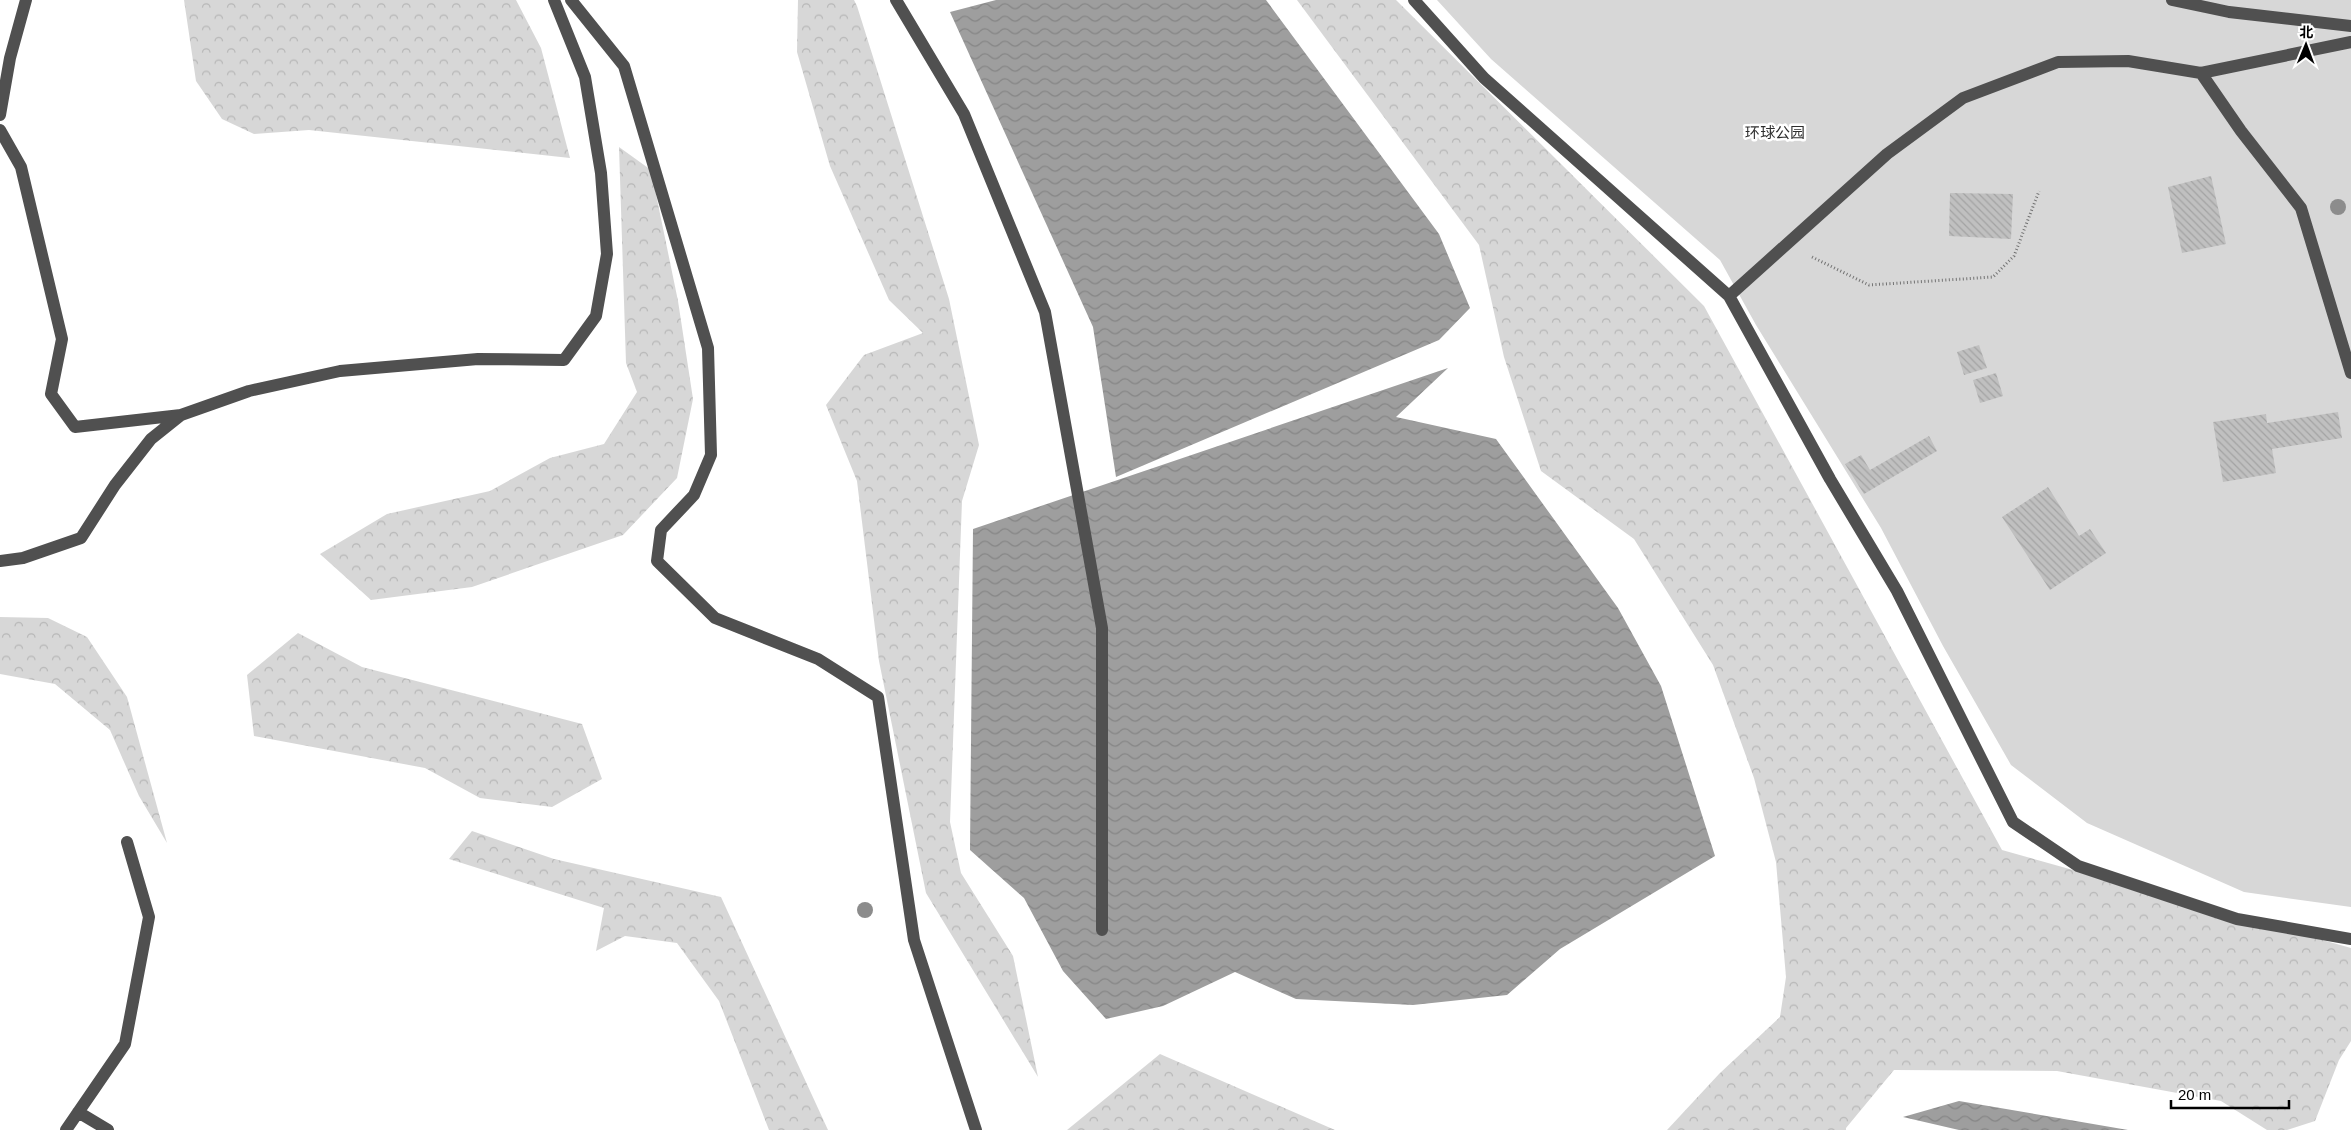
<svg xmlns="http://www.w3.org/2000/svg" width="2351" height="1130" viewBox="0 0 2351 1130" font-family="Arial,'Noto Sans SC',sans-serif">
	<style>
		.forest { fill: url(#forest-crowns) }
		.green { fill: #d7d7d7 }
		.water { fill: url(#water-waves) }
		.building { fill: url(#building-back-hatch) }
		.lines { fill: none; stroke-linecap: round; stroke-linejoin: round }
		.path { stroke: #727272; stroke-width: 3; stroke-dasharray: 1 2.5; stroke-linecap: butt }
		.minor { stroke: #505050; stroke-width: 12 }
		.tree { fill: #8c8c8c }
		.labels { text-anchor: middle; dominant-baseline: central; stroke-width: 5; stroke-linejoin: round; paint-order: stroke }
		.park-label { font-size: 15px; fill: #2e2e2e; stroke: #fff }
	</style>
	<defs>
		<pattern id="forest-crowns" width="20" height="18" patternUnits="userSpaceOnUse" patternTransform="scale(1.25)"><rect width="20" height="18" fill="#d7d7d7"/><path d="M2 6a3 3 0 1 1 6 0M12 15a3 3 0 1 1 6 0" fill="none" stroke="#b7b7b7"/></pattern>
		<pattern id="water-waves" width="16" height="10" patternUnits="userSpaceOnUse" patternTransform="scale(1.25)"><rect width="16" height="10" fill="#9e9e9e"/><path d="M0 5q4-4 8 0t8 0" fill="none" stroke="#868686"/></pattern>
		<pattern id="building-back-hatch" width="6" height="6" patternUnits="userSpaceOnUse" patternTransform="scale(1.25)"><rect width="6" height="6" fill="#c0c0c0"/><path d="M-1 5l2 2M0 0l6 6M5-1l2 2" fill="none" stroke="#a3a3a3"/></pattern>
	</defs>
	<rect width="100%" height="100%" fill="#fff"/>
	<path class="forest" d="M184 0H516L541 48 570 158 309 130 254 134 222 119 196 81Z
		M798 0H854L857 6 949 299 979 445 962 501 950 822 961 873 1013 956 1038 1077 926 893 879 661 857 481 826 405 864 355 923 333 889 300 830 166 797 52Z
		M1297 0H1396L1704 306 2002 850 2351 948V1041L2339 1060 2315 1121 2287 1130H2267L2221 1101 2057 1071 1894 1070 1846 1128V1130H1667L1719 1074 1780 1017 1786 977 1776 862 1754 778 1713 665 1634 539 1541 471 1504 357 1479 245Z
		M619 147 651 170 678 301 693 399 677 478 623 535 472 587 371 600 320 554 387 514 490 491 550 458 604 444 637 392 626 363Z
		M0 617 48 618 87 637 127 697 167 843 139 796 110 730 55 684 0 674Z
		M298 633 362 667 582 724 602 779 552 807 480 798 425 768 254 736 247 675Z
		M472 831 554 859 721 897 828 1130H769L719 1001 677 943 625 936 596 951 604 908 449 859Z
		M1160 1054 1335 1130H1067Z"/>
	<path class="green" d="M1437 0H2351V907L2244 892 2087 823 2011 765 1943 646 1881 528 1756 325 1720 260 1491 59Z"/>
	<path class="water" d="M996 0H1266L1439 234 1470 308 1439 340 1116 477 1093 327 950 12Z
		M1448 368 1396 417 1496 439 1618 608 1661 686 1715 856 1560 949 1507 995 1413 1005 1296 999 1235 972 1163 1006 1106 1019 1063 971 1024 898 970 850 973 529Z
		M1959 1101 2128 1130H1959L1903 1117Z"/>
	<path class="building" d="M2211 176 2226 244 2182 253 2168 187Z
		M1950 193 2013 194 2011 239 1949 236Z
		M1979 345 1987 368 1964 375 1957 352Z
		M1996 373 2003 396 1980 403 1973 380Z
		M2338 412 2342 438 2272 449 2276 473 2223 482 2213 422 2266 414 2267 423Z
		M1929 436 1937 451 1864 494 1845 464 1861 455 1870 470Z
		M2048 487 2079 536 2090 529 2106 553 2050 590 2002 517Z"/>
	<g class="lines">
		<path class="path" d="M1812 257 1869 285 1993 277 2014 256 2039 191"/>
		<path class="minor" d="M571 0 624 66 708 348 711 455 694 495 661 530 657 561 715 618 818 659 878 697 914 940 976 1130
			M896 0 964 114 1045 312 1102 628V930
			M1414 0 1484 78 1729 296 1830 479 1897 591 2013 822 2078 866 2237 919 2351 939
			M2172 0 2229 12 2351 26
			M2201 73 2241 131 2301 208 2351 373
			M0 115 10 58 26 0
			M0 130 21 167 62 339 51 394 75 427 181 415
			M1729 296 1887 154 1963 98 2058 62 2128 61 2201 73 2351 42
			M0 561 23 558 81 538 115 485 151 439 181 415 249 391 340 371 478 359 564 360 596 316 607 254 601 173 585 77 554 0
			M78 1112 108 1130
			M66 1130 125 1044 149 917 127 842"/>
	</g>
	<g class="tree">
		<circle cx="2338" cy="207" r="8"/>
		<circle cx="865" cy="910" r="8"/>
	</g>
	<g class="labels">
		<g class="park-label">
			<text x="1775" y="132">环球公园</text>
		</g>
	</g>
	<g transform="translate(2306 45) rotate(1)" stroke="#ffffff" stroke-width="4" paint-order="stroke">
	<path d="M0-4L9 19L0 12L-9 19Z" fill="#000000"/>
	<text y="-8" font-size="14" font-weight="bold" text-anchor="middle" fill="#000000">北</text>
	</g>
	<path d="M2171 1100v8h118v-8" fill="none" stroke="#000000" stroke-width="2.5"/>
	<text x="2178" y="1100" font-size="15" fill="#000000" stroke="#ffffff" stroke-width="4" paint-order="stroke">20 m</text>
</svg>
